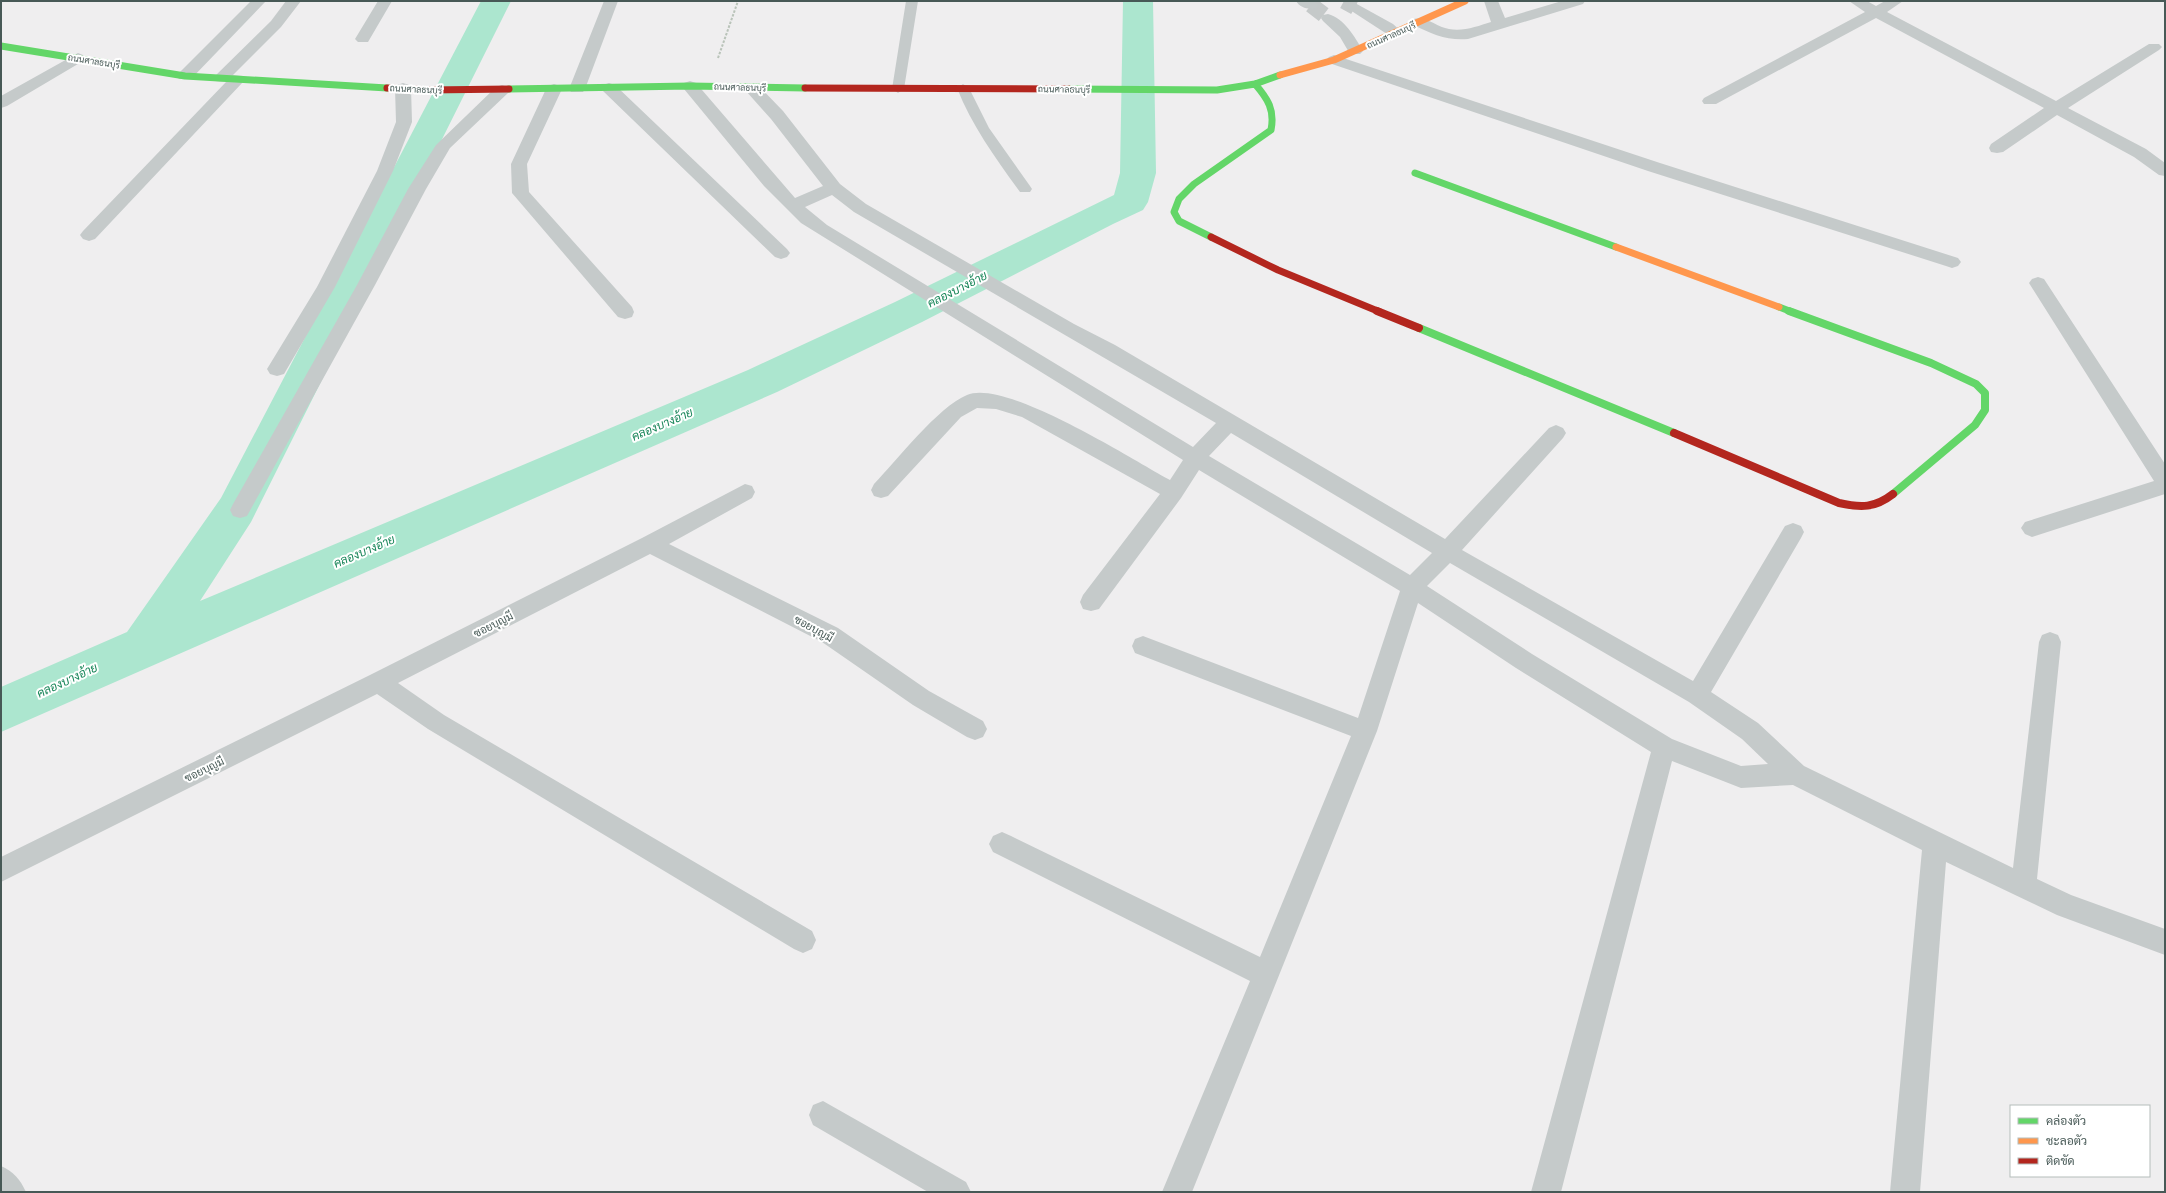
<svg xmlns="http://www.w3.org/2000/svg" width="2166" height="1193" viewBox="0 0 2166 1193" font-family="'Noto Sans',Sarabun,sans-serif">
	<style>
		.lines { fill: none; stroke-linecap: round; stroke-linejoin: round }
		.canal { fill: #ace6cf; fill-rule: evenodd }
		.street-tunnel { stroke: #c5c9c9; stroke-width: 16; stroke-dasharray: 16 8; stroke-linecap: butt }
		.path { stroke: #b9c3b9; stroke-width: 2; stroke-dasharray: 2.5 1.5; stroke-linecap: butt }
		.lane { fill: #c5caca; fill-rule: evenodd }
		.street { fill: #c5caca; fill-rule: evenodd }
		.fast-far1 { stroke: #63d668; stroke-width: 7 }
		.fast { stroke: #63d668; stroke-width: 8 }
		.slow { stroke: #ff974d; stroke-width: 7 }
		.jam-far1 { stroke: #b3261e; stroke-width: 7 }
		.jam { stroke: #b3261e; stroke-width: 8 }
		.labels { text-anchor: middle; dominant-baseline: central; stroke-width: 4; stroke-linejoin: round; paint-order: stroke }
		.far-street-label { font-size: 9px; fill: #475956; stroke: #fff }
		.street-label { font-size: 11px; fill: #475956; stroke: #fff }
		.water-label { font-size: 12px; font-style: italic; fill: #178558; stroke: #fff }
	</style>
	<rect width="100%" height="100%" fill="#efeeef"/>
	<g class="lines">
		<path class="canal" d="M481 1H511L251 522 200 601 748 370 895 302 1114 195 1120 173 1123 1H1153L1156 173 1148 202 1143 210 1113 224 922 322 777 392 1 732V687L127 632 221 498Z"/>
		<path class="street-tunnel" d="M1344 1 1355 7
			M1311 5 1328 18"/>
		<path class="path" d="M718 58 738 1"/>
		<path class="lane" d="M906 1H918L904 89 898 93 892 89Z
			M963 84 969 88 989 128 1030 186 1032 189 1030 192H1020C996 159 972 126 957 88Z"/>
		<path class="street" d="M251 1H266L191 79H179L177 76 179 73Z
			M286 1H301L281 27 233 75 243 76 245 79 243 82 95 239 89 241 83 239 80 235 83 231 226 82 215 81 213 78 271 21Z
			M378 1H392L368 42H358L355 39Z
			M604 1H618L585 89 583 92H571L569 89Z
			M1296 1H1315L1318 5 1316 8C1309 10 1300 8 1296 1Z
			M1484 1H1498L1505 18 1562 1H1585L1583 4 1468 39C1448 41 1431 34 1414 25L1411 22 1414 19C1426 16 1437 27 1449 29 1463 32 1478 26 1491 22Z
			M1849 1H1867L1876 6 1885 1H1903L1887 12 2056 101 2149 44H2159L2162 47 2159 50 2068 108 2146 149 2165 163V176L2159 175 2134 157 2057 115 2003 152 1997 153 1991 152 1989 148 1991 144 2044 108 1876 18 1716 104H1704L1702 101 1704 98 1865 12Z
			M1355 3 1393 24 1403 33 1400 36H1390L1350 10 1348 7 1350 4Z
			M1328 14C1344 18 1355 37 1363 51L1360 54H1350L1340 37 1323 21 1321 18 1323 15Z
			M78 53 83 55 86 58 83 61 7 106 1 108V96Z
			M1334 55 1660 163 1958 258 1961 262 1958 266 1952 268 1946 266 1648 171 1329 63 1326 60 1329 57Z
			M690 81 696 83 795 198 823 186 771 119 746 91 744 88 746 85H758L783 111 840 184 866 204 1074 324 1115 345 1445 539 1549 428 1556 425 1563 428 1566 433 1563 438 1462 550 1693 681 1785 526 1793 523 1801 526 1804 532 1801 538 1711 692 1758 723 1804 766 2013 868 2039 642 2042 635 2050 632 2058 635 2061 642 2037 879 2071 895 2165 929V955L2057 915 1946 862 1920 1192H1890L1922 850 1793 785 1741 788 1672 761 1561 1192H1531L1651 752 1516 668 1418 603 1377 731 1192 1192H1162L1250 981 993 852 989 844 993 836 1002 832 1011 836 1260 957 1351 736 1135 653 1132 646 1135 639 1143 636 1358 718 1400 591 1199 470 1181 498 1099 609 1091 611 1083 609 1080 602 1083 595 1160 494 1022 417 996 409 977 408 961 417 888 496 881 498 874 496 871 490 874 484C897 460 938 407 967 395 1005 378 1133 460 1170 480L1183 460 801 223 764 186 684 89 682 86 684 83ZM832 195 854 212 1216 423 1193 447 827 225 805 207ZM1231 433 1432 553 1410 575 1209 456ZM1450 563 1689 702 1742 739 1768 764 1741 766 1672 739 1532 654 1427 586Z
			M403 83 409 85 411 88 412 122 393 171 335 287 284 374 277 376 270 374 267 369 317 287 377 171 396 122 395 88 397 85Z
			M609 83 615 85 787 249 790 253 787 257 781 259 775 257 603 91 601 88 603 85Z
			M554 84 560 86 562 89 527 164 529 192 632 307 634 312 632 317 625 319 618 317 512 193 511 164 546 89 548 86Z
			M502 85 508 87 510 90 508 93 450 148 426 189 375 285 247 516 240 518 233 516 230 510 233 504 357 285 408 189 436 145 496 87Z
			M2038 277 2044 279 2165 464V494L2032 537 2025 534 2021 528 2025 522 2154 481 2029 283 2032 279Z
			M745 484 752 486 755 492 752 498 669 544 838 628 929 691 983 721 987 729 983 737 975 740 967 737 913 705 822 642 650 554 398 683 444 715 812 931 816 940 812 949 803 953 794 949 428 729 377 694 1 882V857L370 675 642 538Z
			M823 1101 966 1182 971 1192H928L813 1125 809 1115 813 1105Z
			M1 1166C14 1172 20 1179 26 1192H1Z"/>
		<path class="fast-far1" d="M1 46 185 76 387 88
			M509 89 690 86 805 88
			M1069 89 1217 90 1255 84 1280 75
			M1415 173 1616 247
			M1211 237 1179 221 1174 212 1179 199 1194 184 1271 130C1275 110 1268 99 1255 84
			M1779 307 1792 312"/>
		<path class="fast" d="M1789 311 1931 363 1976 384 1985 393V410L1975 425 1893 494
			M1419 328 1674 433"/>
		<path class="slow" d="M1280 75 1334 60 1465 1
			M1616 247 1779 307"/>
		<path class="jam-far1" d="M387 88 429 90 509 89
			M805 88 1069 89
			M1211 237 1278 270 1380 312"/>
		<path class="jam" d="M1377 311 1419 328
			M1674 433 1839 503C1861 508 1875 508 1893 494"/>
	</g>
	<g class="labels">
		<g class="far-street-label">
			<text transform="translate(1391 35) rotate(-24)">ถนนศาลธนบุรี</text>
			<text transform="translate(94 61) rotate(9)">ถนนศาลธนบุรี</text>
			<text transform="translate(740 87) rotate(2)">ถนนศาลธนบุรี</text>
			<text transform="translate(416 89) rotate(3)">ถนนศาลธนบุรี</text>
			<text transform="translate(1064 89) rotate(1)">ถนนศาลธนบุรี</text>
		</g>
		<g class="street-label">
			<text transform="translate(493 624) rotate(-27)">ซอยบุญมี</text>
			<text transform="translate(814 628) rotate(29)">ซอยบุญมี</text>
			<text transform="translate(204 769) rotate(-26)">ซอยบุญมี</text>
		</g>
		<g class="water-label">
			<text transform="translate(957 289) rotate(-27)">คลองบางอ้าย</text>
			<text transform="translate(662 424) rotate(-23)">คลองบางอ้าย</text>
			<text transform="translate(364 551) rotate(-23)">คลองบางอ้าย</text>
			<text transform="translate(67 680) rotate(-25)">คลองบางอ้าย</text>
		</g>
	</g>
	<rect width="2166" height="1193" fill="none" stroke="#475956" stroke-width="4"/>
	<rect x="2010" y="1105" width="140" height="72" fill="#ffffff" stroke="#b5bdbb"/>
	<rect x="2018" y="1118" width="20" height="6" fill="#63d668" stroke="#b5bdbb"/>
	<text x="2046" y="1125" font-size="12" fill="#475956">คล่องตัว</text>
	<rect x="2018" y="1138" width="20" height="6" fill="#ff974d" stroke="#b5bdbb"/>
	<text x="2046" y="1145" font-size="12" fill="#475956">ชะลอตัว</text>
	<rect x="2018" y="1158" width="20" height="6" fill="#b3261e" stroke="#b5bdbb"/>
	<text x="2046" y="1165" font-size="12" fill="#475956">ติดขัด</text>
</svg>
